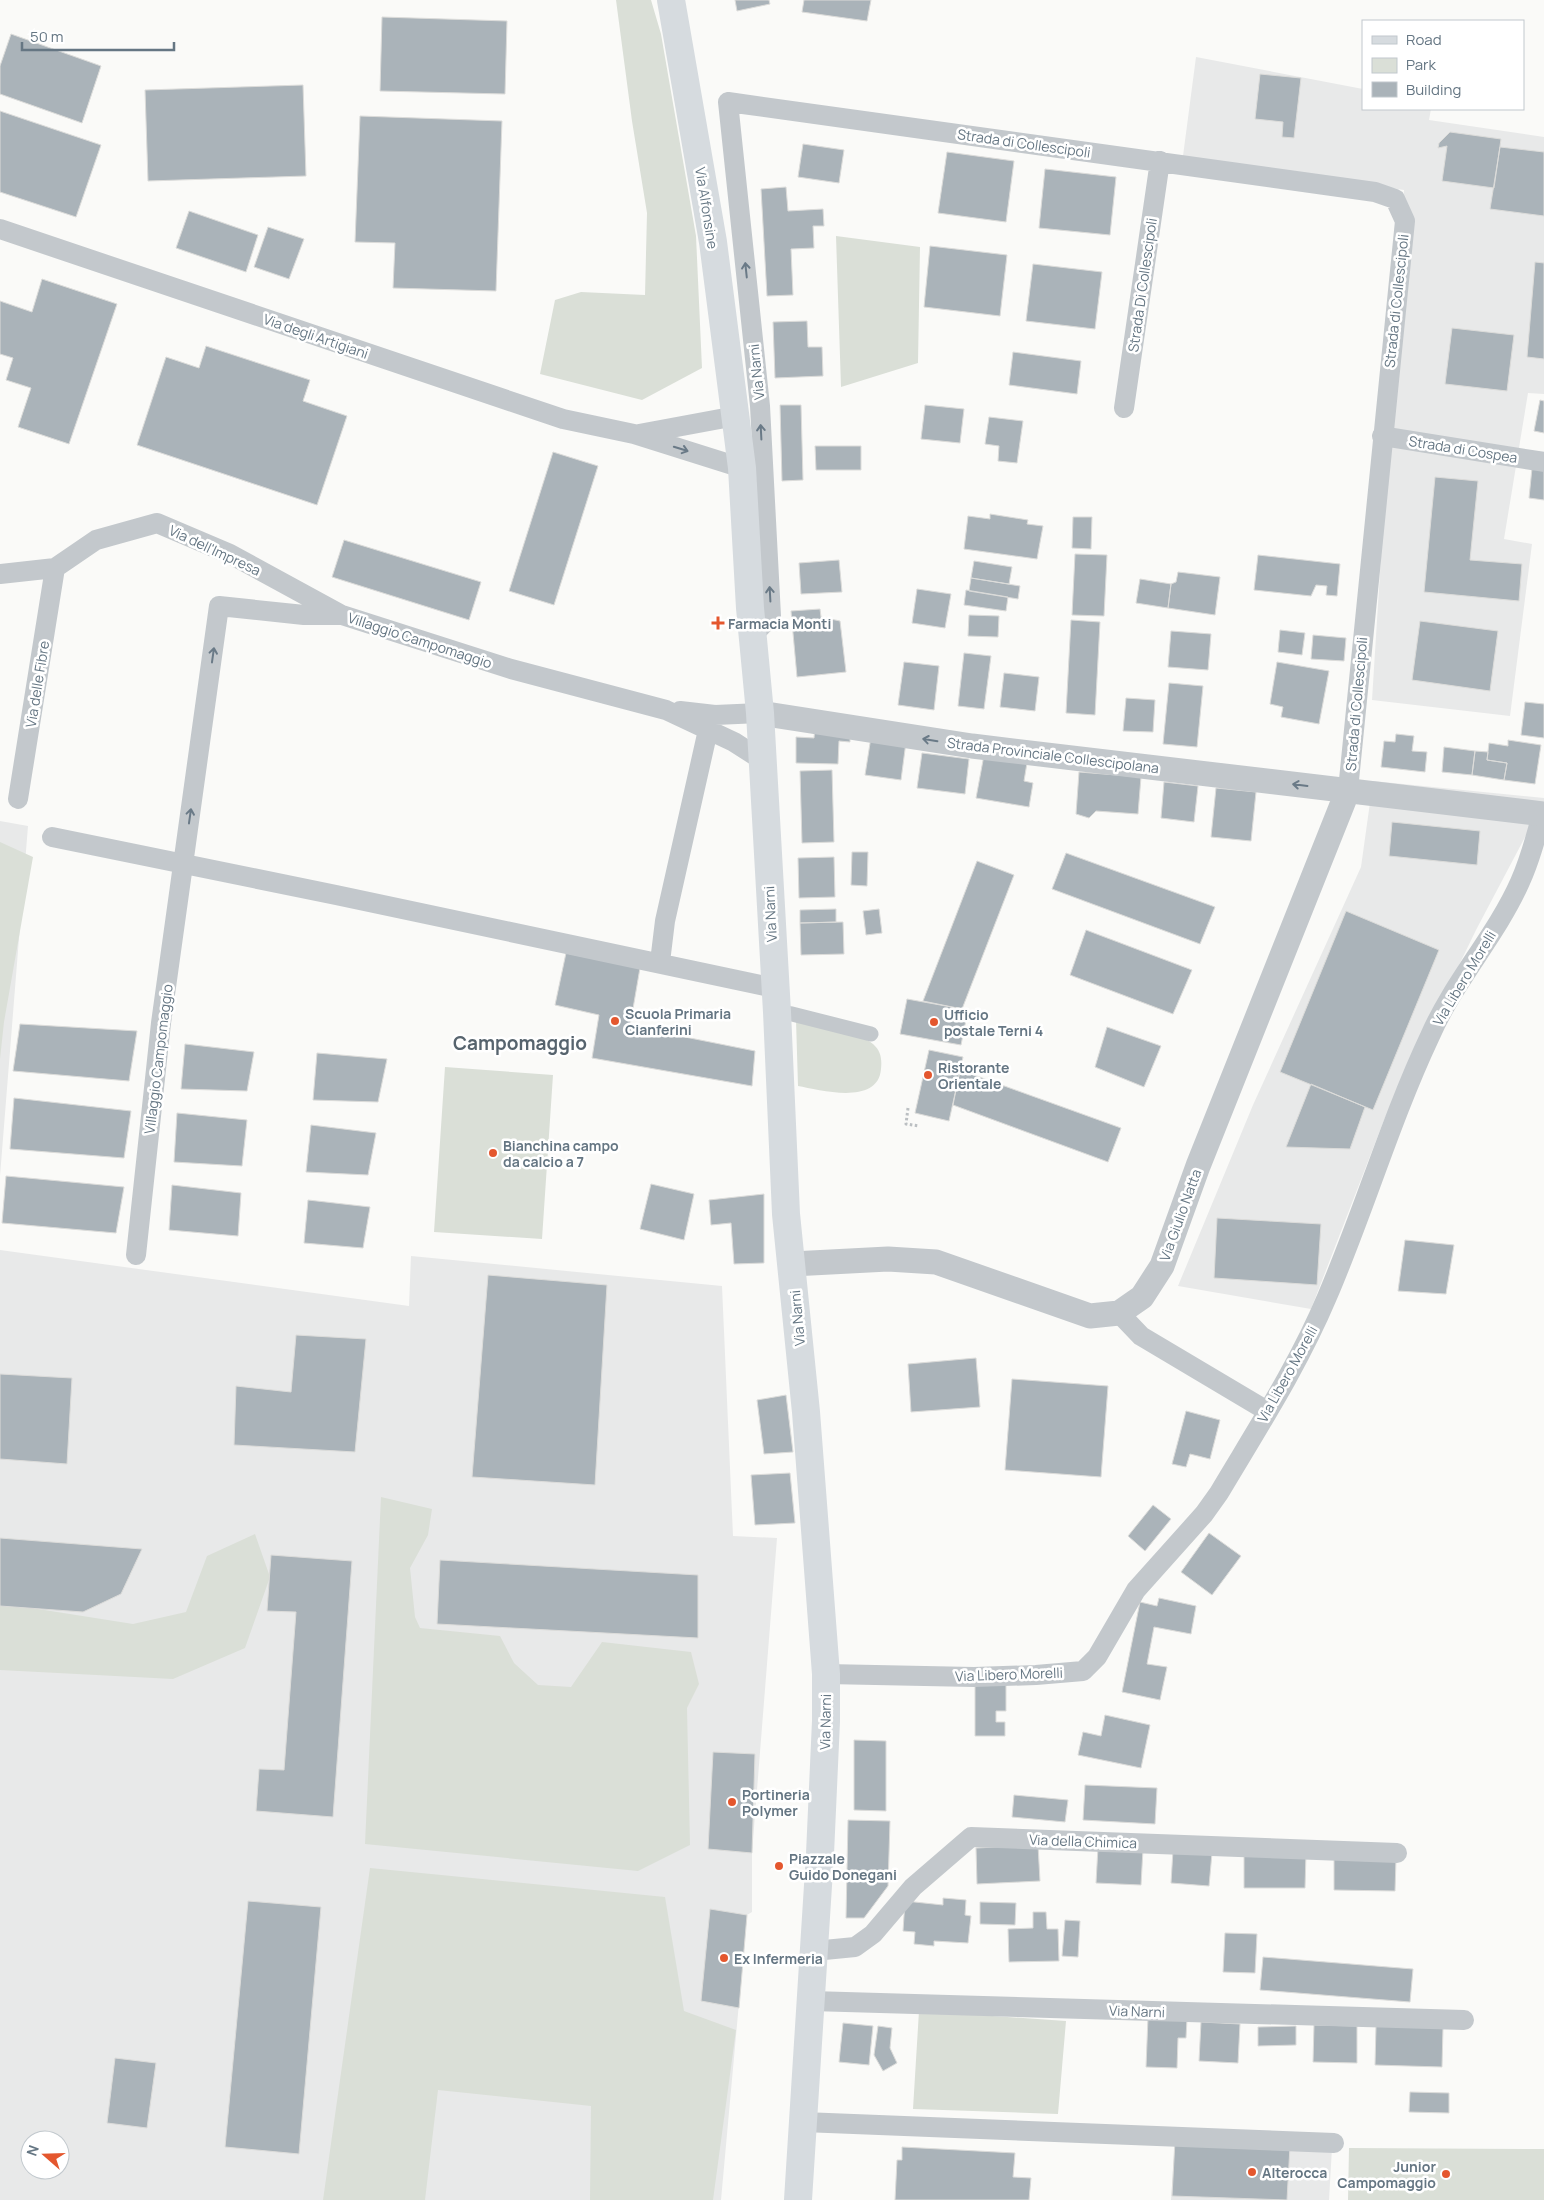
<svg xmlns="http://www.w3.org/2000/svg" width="1544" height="2200" viewBox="0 0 1544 2200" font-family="Manrope,sans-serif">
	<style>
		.built { fill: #e8e9e9; fill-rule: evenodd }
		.green { fill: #dadfd7 }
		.building { fill: #aab3b9; stroke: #dcdcda }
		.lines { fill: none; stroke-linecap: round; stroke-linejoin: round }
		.path { stroke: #bbbfc2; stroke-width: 3; stroke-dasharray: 2.5 2.5; stroke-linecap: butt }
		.pedestrian { stroke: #c3c8cc; stroke-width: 15 }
		.minor { stroke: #c3c8cc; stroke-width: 20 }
		.tertiary { stroke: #c3c8cc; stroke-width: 25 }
		.primary { stroke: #d6dbdf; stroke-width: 28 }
		.oneway { stroke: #6a7a87 }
		.poi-dot { fill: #e4572e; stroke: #fff; stroke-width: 2 }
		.labels { text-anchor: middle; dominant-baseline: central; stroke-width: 5; stroke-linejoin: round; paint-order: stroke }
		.street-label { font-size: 14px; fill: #657683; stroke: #fff }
		.poi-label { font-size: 14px; font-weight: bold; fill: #657683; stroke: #fff; text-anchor: start }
		.district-label { font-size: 19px; font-weight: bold; fill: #57646e; stroke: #fff }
	</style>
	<rect width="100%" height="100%" fill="#fafaf8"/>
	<path class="built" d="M1196 57 1363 89V109H1431L1429 120 1544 137V394L1528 393 1504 539 1532 544 1510 716 1372 700 1404 190 1183 156Z
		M1373 781 1544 798V801L1476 930 1384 1120 1311 1309 1178 1286 1253 1105 1361 867Z
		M0 821 28 826 0 1176Z
		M0 1250 409 1306 411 1256 722 1286 733 1536 777 1538 752 1853V1912L747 1915 721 2200H0ZM30 2140H60V2170H30Z
		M1175 2140 1332 2148 1329 2200H1171Z"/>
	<path class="green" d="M616 0H651L661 34 696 236 702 368 642 400 540 374 555 300 581 292 645 295 647 213 632 121Z
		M836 236 920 247 918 363 841 387Z
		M0 842 33 857 4 1022 0 1059Z
		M796 1020C816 1025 859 1032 873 1044 881 1051 882 1059 881 1069 878 1106 820 1090 798 1086Z
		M445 1067 553 1075 542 1239 434 1232Z
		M381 1497 432 1509 428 1535 410 1568 415 1617 420 1628 500 1636 514 1663 538 1685 571 1687 602 1642 691 1652 699 1684 687 1708 690 1845 638 1871 365 1844Z
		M255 1534 270 1577 245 1648 173 1679 0 1670V1603L133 1624 186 1612 207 1556Z
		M370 1868 665 1897 684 2011 736 2030 713 2200H590L591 2106 438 2090 425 2200H323Z
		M919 2011 1066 2021 1058 2114 913 2109Z
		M1349 2148 1544 2149V2200H1348Z"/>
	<path class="building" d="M735 0H769L770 4 737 11Z
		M804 0H871L867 21 802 12Z
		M382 17 507 21 505 94 380 91Z
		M11 34 101 66 82 123 0 94V66Z
		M1260 74 1301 78 1294 138 1282 137 1283 122 1255 119Z
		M303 85 306 176 148 181 145 90Z
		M0 111 101 145 76 217 0 192Z
		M360 116 502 121 496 291 393 288 395 243 355 242Z
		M1450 132 1501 139 1494 188 1442 181 1447 146 1438 148 1439 143Z
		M803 144 844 150 839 183 798 177Z
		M1500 147 1544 152V216L1490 209Z
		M947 152 1014 161 1006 222 938 213Z
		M1045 169 1116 177 1110 235 1039 228Z
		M786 187 788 211 823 209 824 226H813L814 248 791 249 793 295 767 296 761 189Z
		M189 211 258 235 246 272 176 248Z
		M268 227 304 239 289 279 254 267Z
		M930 246 1007 255 1000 316 924 307Z
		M1535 262 1544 263V359L1527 357Z
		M1033 264 1102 272 1095 329 1026 321Z
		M42 279 117 304 69 444 18 427 31 388 6 380 13 358 0 354V301L32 312Z
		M807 321 808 347H822L823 376 775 378 773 322Z
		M1452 328 1514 335 1507 391 1445 384Z
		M206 346 310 380 303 401 347 416 317 505 137 445 166 357 199 368Z
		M1013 352 1081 361 1077 394 1009 385Z
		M1540 400 1544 401V433L1534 431Z
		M780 405H801L803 480 782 481Z
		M925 405 964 409 960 443 921 439Z
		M989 417 1023 421 1017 463 998 461 999 446 985 444Z
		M815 446H861V470H816Z
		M553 452 598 466 554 605 509 591Z
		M1532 468 1544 469V500L1529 498Z
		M1435 477 1478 481 1470 560 1522 564 1519 601 1424 592Z
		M990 514 1028 520 1027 524 1043 526 1037 559 964 549 968 516 990 519Z
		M1073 517H1092L1091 549 1072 548Z
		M344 540 481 582 469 620 332 577Z
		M1075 554 1107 555 1104 616 1072 615Z
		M1258 555 1340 564 1337 596 1326 595 1327 586 1316 585 1311 596 1254 590Z
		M839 560 842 592 801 594 799 563Z
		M974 561 1012 567 1009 584 971 578Z
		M1178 572 1220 577 1215 615 1168 608 1171 584 1176 582Z
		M971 578 1020 586 1018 599 969 591Z
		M1140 579 1171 584 1168 608 1136 603Z
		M917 589 951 594 945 628 912 623Z
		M966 590 1008 597 1006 611 964 605Z
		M820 609 821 617 840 621 846 672 797 677 791 611Z
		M969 615 999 616 998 637 968 636Z
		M1071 620 1100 622 1095 715 1066 713Z
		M1420 621 1498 631 1490 691 1412 680Z
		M1280 630 1305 633 1302 655 1278 652Z
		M1171 631 1211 634 1208 670 1168 667Z
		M1313 635 1346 638 1344 661 1311 659Z
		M964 653 991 656 984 709 958 706Z
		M904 662 939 666 934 710 898 705Z
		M1277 662 1329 671 1319 724 1281 717 1283 707 1270 704Z
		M1004 673 1039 677 1035 711 1000 707Z
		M1169 683 1203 686 1197 747 1163 744Z
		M1126 698 1155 700 1153 732 1123 731Z
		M1525 702 1544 704V738L1521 735Z
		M815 727 850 728V742L839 741 838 764 796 763V737L814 738Z
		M1396 734 1414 736 1412 751 1427 752 1425 772 1381 767 1384 741 1395 742Z
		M871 737 906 742 901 780 865 775Z
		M1508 740 1541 745 1535 784 1504 780 1507 763 1487 760 1489 743 1508 746Z
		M1444 747 1475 751 1472 775 1442 772Z
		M1475 751 1488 752 1487 760 1507 763 1504 780 1472 775Z
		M922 753 969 759 965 794 917 788Z
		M984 755 1027 763 1024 781 1033 783 1029 807 976 798Z
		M832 770 834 842 802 843 800 771Z
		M1079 772 1141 777 1138 814 1096 811 1089 818 1076 814Z
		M1164 782 1198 786 1194 822 1161 818Z
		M1216 788 1256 792 1251 841 1211 837Z
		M1392 822 1480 831 1477 865 1389 856Z
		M852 852H868L867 886 851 885Z
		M1066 853 1215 907 1200 944 1052 889Z
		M834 857 835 897 799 898 798 858Z
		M977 861 1014 875 962 1009 923 1001Z
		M836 909V922L800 923V910Z
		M879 909 882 933 866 935 863 911Z
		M1346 911 1439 950 1373 1110 1280 1072Z
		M843 922 844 954 801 955 800 923Z
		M1086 930 1192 970 1173 1014 1070 975Z
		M566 953 640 968 630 1026 755 1051 752 1086 592 1058 599 1015 555 1005Z
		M907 999 968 1010 961 1045 900 1034Z
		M20 1024 137 1031 129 1081 13 1071Z
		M1107 1027 1161 1046 1144 1087 1095 1067Z
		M185 1044 254 1052 247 1091 181 1089Z
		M929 1050 963 1057 949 1121 915 1113Z
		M317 1053 387 1059 378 1102 313 1100Z
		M960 1070 1121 1128 1108 1162 953 1105Z
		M1311 1084 1365 1107 1350 1149 1286 1147Z
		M14 1098 131 1111 124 1158 10 1149Z
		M177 1113 247 1120 242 1166 174 1162Z
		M311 1125 376 1133 368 1175 306 1172Z
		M6 1176 124 1187 116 1233 2 1223Z
		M651 1184 694 1194 684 1240 640 1229Z
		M172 1185 241 1193 238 1236 169 1230Z
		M764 1194V1263L734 1264 731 1223 711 1225 709 1200Z
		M308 1200 370 1207 363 1248 304 1243Z
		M1217 1218 1321 1224 1317 1285 1214 1278Z
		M1405 1240 1454 1245 1446 1294 1398 1291Z
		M488 1275 607 1285 595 1485 472 1477Z
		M296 1335 366 1339 355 1452 234 1445 236 1386 291 1392Z
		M976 1358 980 1407 911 1412 908 1364Z
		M0 1374 72 1378 67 1464 0 1459Z
		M1012 1379 1108 1386 1101 1477 1005 1470Z
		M786 1395 793 1452 764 1454 757 1400Z
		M1186 1411 1220 1420 1210 1459 1190 1454 1186 1467 1172 1464Z
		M790 1473 795 1523 755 1525 751 1475Z
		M1153 1505 1171 1519 1145 1551 1128 1536Z
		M1209 1533 1241 1556 1212 1595 1181 1572Z
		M0 1538 142 1549 121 1594 83 1612 0 1606Z
		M271 1555 352 1561 333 1817 256 1811 259 1769 284 1770 296 1612 267 1611Z
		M440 1560 698 1575V1638L437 1624Z
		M1159 1598 1196 1606 1191 1634 1154 1627 1147 1664 1167 1667 1160 1700 1122 1692 1140 1602 1157 1606Z
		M975 1682H1006V1711H996V1722H1005V1736H975Z
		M1105 1715 1150 1725 1141 1768 1078 1755 1083 1732 1101 1736Z
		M854 1740 886 1741V1811L854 1810Z
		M713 1752 755 1754 752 1853 708 1849Z
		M1085 1785 1157 1788 1155 1824 1083 1820Z
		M1014 1795 1068 1800 1065 1822 1012 1817Z
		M848 1820 890 1821 888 1886 864 1918H846Z
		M1038 1845 1040 1881 977 1884 976 1848Z
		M1098 1847 1143 1849 1141 1885 1096 1883Z
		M1173 1850 1212 1853 1209 1886 1171 1883Z
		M1244 1852 1306 1853 1305 1888H1244Z
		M1334 1859H1396L1395 1891 1334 1890Z
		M943 1898 966 1900 965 1915 971 1916 968 1943 934 1941V1946L914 1944 915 1932 903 1931 905 1901 943 1905Z
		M248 1901 321 1907 299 2154 225 2147Z
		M980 1902 1016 1903 1015 1925 980 1924Z
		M710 1909 747 1915 739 2008 701 2001Z
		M1033 1912H1046L1047 1929H1058L1059 1961 1009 1962 1008 1929 1033 1928Z
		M1065 1920 1080 1921 1078 1957 1062 1956Z
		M1225 1933 1257 1934 1255 1973 1223 1972Z
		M1263 1957 1413 1969 1410 2002 1260 1990Z
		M1148 2017 1187 2019 1186 2038H1178L1177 2068 1146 2067Z
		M1201 2022 1240 2024 1238 2063 1199 2061Z
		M843 2023 873 2026 869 2065 839 2062Z
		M1314 2025 1357 2026V2063L1313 2062Z
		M878 2026 892 2028 890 2048 897 2063 883 2071 874 2055Z
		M1296 2026V2045L1258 2046V2027Z
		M1376 2026 1443 2028 1442 2067 1375 2065Z
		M115 2058 156 2063 147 2128 107 2123Z
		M1410 2092 1449 2093V2113L1409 2112Z
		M1175 2140 1290 2146 1287 2200 1172 2196Z
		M902 2147 1015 2153 1013 2177 1031 2178 1029 2200H895L897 2160H902Z"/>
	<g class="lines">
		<path class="path" d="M908 1108 906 1124 919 1126"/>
		<path class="pedestrian" d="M777 1012 792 1014 871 1034"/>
		<path class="minor" d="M0 229 563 419 634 434 742 468
			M1124 408 1160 161
			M639 434 736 416
			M1382 436 1544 462
			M0 574 55 568 96 540 157 523 230 554 340 614
			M753 635 771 616 760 406 728 102 1375 192 1395 199 1405 221 1348 790
			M680 711 715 715 760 713
			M18 799 55 568
			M52 837 336 895 775 988
			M660 962 665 921 708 730
			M136 1255 161 1023 219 606 304 615H342L511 669 666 710 734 742 762 760
			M1119 1313 1141 1336 1267 1411
			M826 1674 974 1677 1036 1675 1083 1671 1097 1657 1136 1590 1204 1514 1219 1493C1257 1429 1298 1366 1327 1297 1364 1211 1390 1121 1430 1036 1454 981 1496 936 1520 882 1530 860 1536 837 1542 814
			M814 1951 855 1947 873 1934 913 1887 971 1837 1397 1853
			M811 2001 1464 2020
			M803 2122 1334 2143"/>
		<path class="tertiary" d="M760 713 972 746 1544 814
			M792 1264 888 1259 936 1262 1090 1316 1119 1313 1142 1297 1162 1266 1198 1166 1348 790"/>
		<path class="primary" d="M671 0 713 242 742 468 750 608 760 713 777 1012 786 1214 806 1412 826 1674V1721L820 1854 798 2200"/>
	</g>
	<defs><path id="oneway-shaft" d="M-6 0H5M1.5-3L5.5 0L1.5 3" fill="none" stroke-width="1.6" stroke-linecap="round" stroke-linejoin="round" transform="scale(1.25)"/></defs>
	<g class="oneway">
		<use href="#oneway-shaft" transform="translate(746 270) rotate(-96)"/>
		<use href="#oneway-shaft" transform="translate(761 432) rotate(-93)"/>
		<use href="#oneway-shaft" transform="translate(681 449) rotate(17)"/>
		<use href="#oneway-shaft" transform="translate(770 594) rotate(-93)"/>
		<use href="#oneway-shaft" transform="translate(213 655) rotate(-82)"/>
		<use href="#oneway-shaft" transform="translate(930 740) rotate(-171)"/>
		<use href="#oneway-shaft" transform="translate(1300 785) rotate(-173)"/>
		<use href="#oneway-shaft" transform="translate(190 816) rotate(-82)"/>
	</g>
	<g class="poi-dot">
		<path d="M715.5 615.5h5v5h5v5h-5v5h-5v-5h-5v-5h5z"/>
		<circle cx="615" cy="1021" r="5"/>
		<circle cx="934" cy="1022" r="5"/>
		<circle cx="928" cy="1075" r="5"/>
		<circle cx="493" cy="1153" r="5"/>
		<circle cx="732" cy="1802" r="5"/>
		<circle cx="779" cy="1866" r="5"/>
		<circle cx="724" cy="1958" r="5"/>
		<circle cx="1252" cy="2172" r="5"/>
		<circle cx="1446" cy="2174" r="5"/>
	</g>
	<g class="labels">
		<g class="street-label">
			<text transform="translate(1024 143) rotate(8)">Strada di Collescipoli</text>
			<text transform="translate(707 208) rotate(81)">Via Alfonsine</text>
			<text transform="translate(1142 285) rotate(-82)">Strada Di Collescipoli</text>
			<text transform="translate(1396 301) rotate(-84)">Strada di Collescipoli</text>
			<text transform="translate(316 336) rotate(19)">Via degli Artigiani</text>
			<text transform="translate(756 372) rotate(-96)">Via Narni</text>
			<text transform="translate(1463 449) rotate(9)">Strada di Cospea</text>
			<text transform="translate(215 550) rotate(25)">Via dell'Impresa</text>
			<text transform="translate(420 640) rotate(18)">Villaggio Campomaggio</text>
			<text transform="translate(37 684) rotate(-81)">Via delle Fibre</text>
			<text transform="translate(1356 704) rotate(-85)">Strada di Collescipoli</text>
			<text transform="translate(1053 755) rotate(7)">Strada Provinciale Collescipolana</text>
			<text transform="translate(770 914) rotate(-93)">Via Narni</text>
			<text transform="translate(1464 978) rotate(-59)">Via Libero Morelli</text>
			<text transform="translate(158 1059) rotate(-83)">Villaggio Campomaggio</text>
			<text transform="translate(1180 1215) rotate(-70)">Via Giulio Natta</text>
			<text transform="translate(797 1318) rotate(-95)">Via Narni</text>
			<text transform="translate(1287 1374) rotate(-61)">Via Libero Morelli</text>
			<text transform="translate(1009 1674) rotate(-2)">Via Libero Morelli</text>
			<text transform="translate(825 1722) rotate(-89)">Via Narni</text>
			<text transform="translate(1083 1841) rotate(2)">Via della Chimica</text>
			<text transform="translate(1137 2011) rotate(2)">Via Narni</text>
		</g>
		<g class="poi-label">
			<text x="728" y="623">Farmacia Monti</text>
			<text x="625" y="1013">Scuola Primaria<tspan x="625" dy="16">Cianferini</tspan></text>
			<text x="944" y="1014">Ufficio<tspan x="944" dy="16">postale Terni 4</tspan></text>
			<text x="938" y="1067">Ristorante<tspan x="938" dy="16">Orientale</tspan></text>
			<text x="503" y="1145">Bianchina campo<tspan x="503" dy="16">da calcio a 7</tspan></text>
			<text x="742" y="1794">Portineria<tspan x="742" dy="16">Polymer</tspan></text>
			<text x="789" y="1858">Piazzale<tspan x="789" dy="16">Guido Donegani</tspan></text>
			<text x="734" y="1958">Ex Infermeria</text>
			<text x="1436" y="2166" text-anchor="end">Junior<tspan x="1436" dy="16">Campomaggio</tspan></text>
			<text x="1262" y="2172">Alterocca</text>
		</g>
		<g class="district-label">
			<text x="520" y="1043">Campomaggio</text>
		</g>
	</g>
	<rect x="1362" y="20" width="162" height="90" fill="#ffffff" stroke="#c1c8cd"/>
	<rect x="1372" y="36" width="25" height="8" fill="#d6dbdf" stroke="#c1c8cd"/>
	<text x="1406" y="45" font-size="15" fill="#657683">Road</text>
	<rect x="1372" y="58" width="25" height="15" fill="#dadfd7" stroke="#c1c8cd"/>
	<text x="1406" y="70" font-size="15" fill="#657683">Park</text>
	<rect x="1372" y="82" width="25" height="15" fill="#aab3b9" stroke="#c1c8cd"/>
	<text x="1406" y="95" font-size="15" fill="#657683">Building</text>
	<g transform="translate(45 2155) rotate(290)"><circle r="24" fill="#ffffff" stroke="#c1c8cd"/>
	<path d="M0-4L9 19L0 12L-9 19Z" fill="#e4572e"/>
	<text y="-8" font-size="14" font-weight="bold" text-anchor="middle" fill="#657683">N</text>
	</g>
	<path d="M22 42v8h152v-8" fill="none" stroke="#657683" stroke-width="2.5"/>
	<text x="30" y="42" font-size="15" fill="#657683" stroke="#ffffff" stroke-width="4" paint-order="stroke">50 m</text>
</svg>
